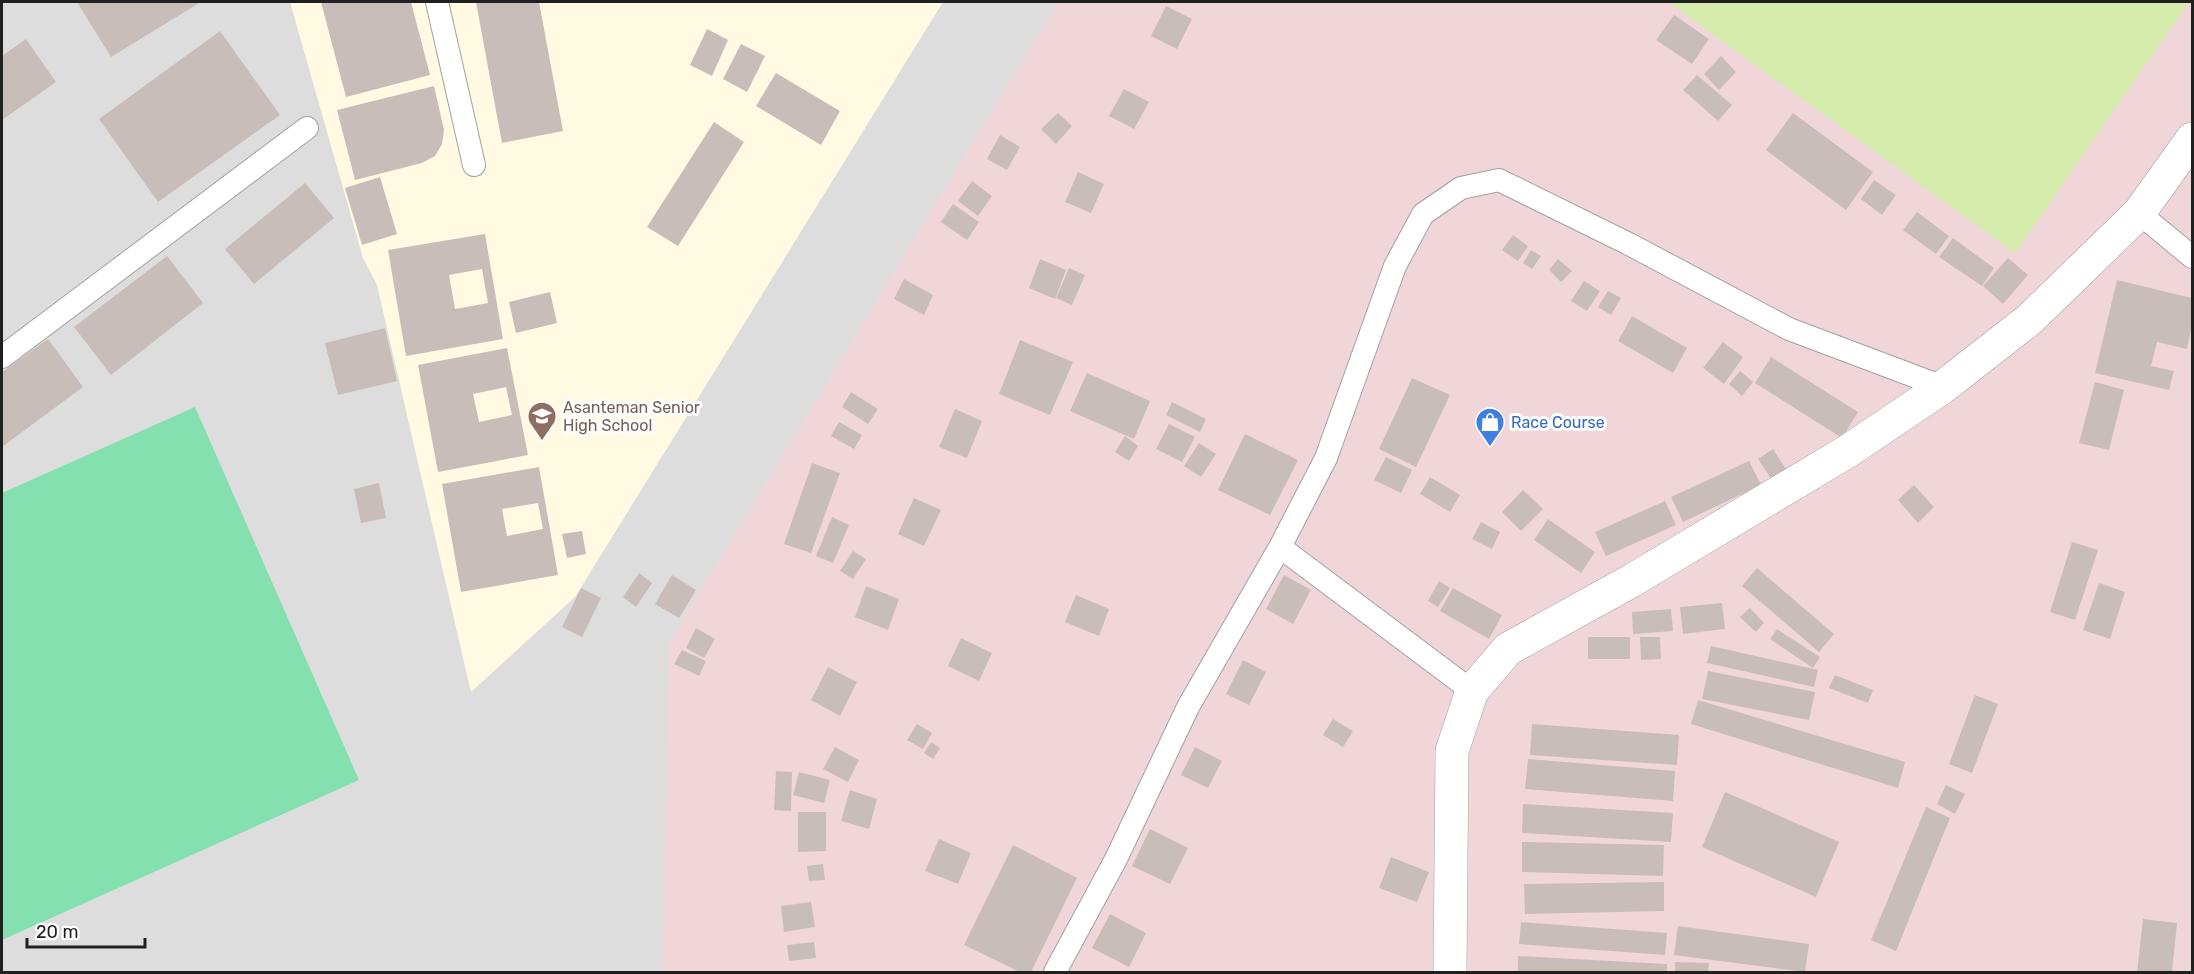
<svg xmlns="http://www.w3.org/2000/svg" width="2194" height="974" viewBox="0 0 2194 974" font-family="Rubik,sans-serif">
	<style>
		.residential { fill: #dedddd }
		.commercial { fill: #f1d6d9 }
		.education { fill: #fffae1 }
		.grass { fill: #d5ebac }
		.pitch { fill: #84e0ae }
		.building { fill: #c9bdba; fill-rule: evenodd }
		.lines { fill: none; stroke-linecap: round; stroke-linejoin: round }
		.lane-casing { stroke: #a1a1a1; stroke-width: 24 }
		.street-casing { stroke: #a1a1a1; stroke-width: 34 }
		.lane { stroke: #fff; stroke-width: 22 }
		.street { stroke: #fff; stroke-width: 33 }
		.labels { text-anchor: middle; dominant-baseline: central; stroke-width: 6; stroke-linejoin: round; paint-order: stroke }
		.education-label { font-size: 16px; fill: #785e54; stroke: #fff; text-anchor: start }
		.shop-label { font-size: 16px; fill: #366cbe; stroke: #fff; text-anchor: start }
	</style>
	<rect width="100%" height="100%" fill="#f1ece6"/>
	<path class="residential" d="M2 2H2192V972H2Z"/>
	<path class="commercial" d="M1058 2H1668L2014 253 2189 2H2192V972H662L669 642Z"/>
	<path class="education" d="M290 2H943L575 597 471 692 377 285 363 258Z"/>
	<path class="grass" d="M1668 2H2189L2015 253Z"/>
	<path class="pitch" d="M195 407 359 780 2 940V493Z"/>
	<path class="building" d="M77 2H201L111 57Z
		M321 2H411L430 75 346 97Z
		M476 2H539L563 131 502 143Z
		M1166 6 1192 19 1177 49 1151 36Z
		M1674 15 1709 39 1692 64 1656 40Z
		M707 29 728 40 712 76 690 65Z
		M220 31 280 115 158 202 99 119Z
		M26 39 56 82 2 120V56Z
		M741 44 765 56 747 92 723 79Z
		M1721 56 1736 72 1719 90 1704 74Z
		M776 73 840 111 821 145 756 106Z
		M1697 75 1732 105 1718 121 1683 90Z
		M434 86 444 130 442 144 435 156 422 163 355 180 337 110Z
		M1124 89 1149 102 1134 129 1109 116Z
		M1058 113 1072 126 1056 144 1041 129Z
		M1793 113 1873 172 1846 210 1766 150Z
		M714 122 744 142 678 246 647 227Z
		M1000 135 1020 147 1007 170 987 159Z
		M1078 172 1104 184 1091 213 1065 202Z
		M380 177 397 234 362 245 345 188Z
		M1874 180 1896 195 1882 215 1861 199Z
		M972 181 992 196 978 216 958 201Z
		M305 183 334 218 254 284 225 249Z
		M953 204 979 222 967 240 941 222Z
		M1917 212 1949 236 1936 254 1903 230Z
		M485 234 503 339 406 356 388 250ZM482 269 488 303 455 309 449 275Z
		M1513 235 1528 246 1518 261 1502 250Z
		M1953 238 1994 268 1982 286 1939 257Z
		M1531 250 1541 256 1532 269 1523 263Z
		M167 256 203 303 111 375 74 327Z
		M2008 258 2028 275 2003 304 1983 286Z
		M1040 259 1066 270 1055 299 1029 288Z
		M1558 259 1572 271 1561 282 1549 270Z
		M1069 268 1085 275 1072 305 1056 298Z
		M904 279 933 295 924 315 894 299Z
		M2117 280 2192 298V325L2187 349 2157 342 2151 366 2174 371 2169 390 2095 373Z
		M1584 281 1600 291 1587 311 1571 301Z
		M1608 291 1621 298 1611 315 1598 307Z
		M550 292 557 323 516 333 509 302Z
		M1632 316 1687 348 1673 373 1618 341Z
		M385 328 397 381 338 395 325 343Z
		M48 339 83 387 2 447V372Z
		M1020 340 1073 362 1050 415 999 394Z
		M1723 342 1743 357 1724 384 1703 368Z
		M507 348 528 455 438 472 418 365ZM506 387 512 415 479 422 473 394Z
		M1771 357 1858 412 1842 438 1755 383Z
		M1740 371 1753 382 1742 396 1729 384Z
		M1087 373 1150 401 1134 439 1070 411Z
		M1412 378 1450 395 1416 467 1379 449Z
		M2095 382 2124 390 2109 450 2079 443Z
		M851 392 878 409 868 424 842 407Z
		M1172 402 1206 419 1200 432 1166 415Z
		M955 409 982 421 967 458 939 447Z
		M839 422 862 435 854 449 831 436Z
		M1169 424 1195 437 1182 462 1156 449Z
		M1245 434 1298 460 1270 515 1218 490Z
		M1125 436 1138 446 1129 461 1115 452Z
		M1199 443 1216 454 1201 477 1184 466Z
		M1773 449 1789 474 1774 483 1758 459Z
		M1386 457 1412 470 1401 493 1374 480Z
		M1749 461 1761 485 1683 522 1671 497Z
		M812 463 840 473 811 553 784 544Z
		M539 467 558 575 461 592 442 484ZM538 503 543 529 507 536 502 509Z
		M1430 477 1460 495 1450 512 1420 494Z
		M379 483 386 518 361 523 354 489Z
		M1914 485 1934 507 1918 523 1898 500Z
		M1523 490 1543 509 1521 531 1502 512Z
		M914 498 941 510 924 546 898 534Z
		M1665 501 1676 525 1606 556 1595 532Z
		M832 517 849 525 833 563 816 556Z
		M1548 519 1595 552 1581 573 1534 540Z
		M1481 522 1500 532 1492 549 1472 539Z
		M582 531 586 554 567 558 562 534Z
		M2072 542 2098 550 2075 620 2050 612Z
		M853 551 866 559 853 579 840 571Z
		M1757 568 1834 634 1819 652 1742 586Z
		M639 573 652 583 636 607 623 597Z
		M672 575 696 590 679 618 655 604Z
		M1284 575 1311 590 1293 624 1266 609Z
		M1439 581 1450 588 1438 607 1428 601Z
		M2099 583 2125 592 2110 639 2083 630Z
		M866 586 899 599 888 630 855 617Z
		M581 588 601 598 582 637 562 627Z
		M1453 588 1502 615 1489 639 1440 611Z
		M1076 595 1109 609 1099 636 1065 622Z
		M1722 603 1725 629 1683 634 1680 607Z
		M1750 608 1764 623 1756 632 1740 617Z
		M1671 609 1673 631 1633 634 1632 612Z
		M696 628 715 639 704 658 686 648Z
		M1777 629 1820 657 1813 668 1770 639Z
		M1588 637H1630V659H1588Z
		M1640 637H1660L1661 659 1641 660Z
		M961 638 992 653 979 681 948 666Z
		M1711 646 1818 670 1814 687 1707 663Z
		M682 650 706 661 699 676 674 664Z
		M1243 660 1266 672 1249 705 1226 694Z
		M828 667 857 682 840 716 811 700Z
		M1708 671 1815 692 1809 720 1702 699Z
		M1835 675 1873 690 1868 703 1829 688Z
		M1975 695 1998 704 1972 773 1949 764Z
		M1698 700 1905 762 1898 788 1691 724Z
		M1333 719 1353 731 1343 747 1323 735Z
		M917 724 932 733 923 749 907 740Z
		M1532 724 1679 735 1677 765 1530 755Z
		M931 742 940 748 933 759 924 753Z
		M835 747 859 760 848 782 823 769Z
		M1195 747 1222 761 1208 788 1181 775Z
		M1528 759 1675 771 1673 801 1525 789Z
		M776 771 792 772 791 811 774 810Z
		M799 772 830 780 824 803 793 795Z
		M1946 785 1965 794 1955 814 1937 804Z
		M850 790 877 799 869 829 841 821Z
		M1725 792 1839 842 1816 897 1702 847Z
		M1523 804 1673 813 1671 842 1522 833Z
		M1926 807 1950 818 1896 951 1871 940Z
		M798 812H826V851L798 852Z
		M1150 829 1188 848 1170 884 1132 866Z
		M939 839 971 853 958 884 925 871Z
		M1522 842 1664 845 1663 876 1522 872Z
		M1013 845 1077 878 1031 972H1020L964 945Z
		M1391 857 1429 872 1417 902 1379 888Z
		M823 864 825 880 809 881 807 866Z
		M1664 882V911L1525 914 1524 884Z
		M811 902 815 927 784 932 781 906Z
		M1110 914 1146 933 1129 967 1092 948Z
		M2143 919 2177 923 2172 972H2137Z
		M1521 922 1667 933 1665 955 1519 944Z
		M1678 926 1809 944 1805 972 1674 955Z
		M814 942 816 958 789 961 787 945Z
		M1518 956 1667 964V972H1518Z
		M1675 962 1709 963 1708 972H1675Z"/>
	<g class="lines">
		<g class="lane-casing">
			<path id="lane" d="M437 2 474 165
				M2139 213 2192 257
				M2 357 307 128
				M1280 547 1472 691
				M1055 972 1116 859 1188 707 1280 547 1326 458 1395 266 1423 214 1461 188 1499 180 1629 244 1789 329 1943 387"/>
		</g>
		<g class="street-casing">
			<path id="street" d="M1450 972 1452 751 1472 691 1508 649 1631 581 1848 451 1943 387 2030 319 2139 213 2192 139"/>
		</g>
		<use href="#lane" class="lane"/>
		<use href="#street" class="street"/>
	</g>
	<defs>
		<g id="school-pin" transform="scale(1.5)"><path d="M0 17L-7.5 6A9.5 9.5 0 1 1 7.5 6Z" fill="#8d6e63" stroke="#fff"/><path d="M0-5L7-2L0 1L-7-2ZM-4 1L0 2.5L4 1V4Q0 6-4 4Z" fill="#fff"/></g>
		<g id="shop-pin" transform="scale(1.5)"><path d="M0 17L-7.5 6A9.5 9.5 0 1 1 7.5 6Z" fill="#3f7fe0" stroke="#fff"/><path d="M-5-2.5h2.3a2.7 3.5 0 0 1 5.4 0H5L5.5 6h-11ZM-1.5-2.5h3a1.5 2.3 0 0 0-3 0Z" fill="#fff"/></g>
	</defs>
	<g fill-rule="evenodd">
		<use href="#school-pin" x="542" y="416"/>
		<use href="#shop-pin" x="1490" y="422"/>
	</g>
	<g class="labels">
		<g class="education-label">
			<text x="563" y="407">Asanteman Senior<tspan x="563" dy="18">High School</tspan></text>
		</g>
		<g class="shop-label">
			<text x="1511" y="422">Race Course</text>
		</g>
	</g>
	<rect width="2194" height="974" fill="none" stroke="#202020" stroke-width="6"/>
	<path d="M27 938v9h118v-9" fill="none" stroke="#202020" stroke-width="3"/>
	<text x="36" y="938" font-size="18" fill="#202020" stroke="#ffffff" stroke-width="4.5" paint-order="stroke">20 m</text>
</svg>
